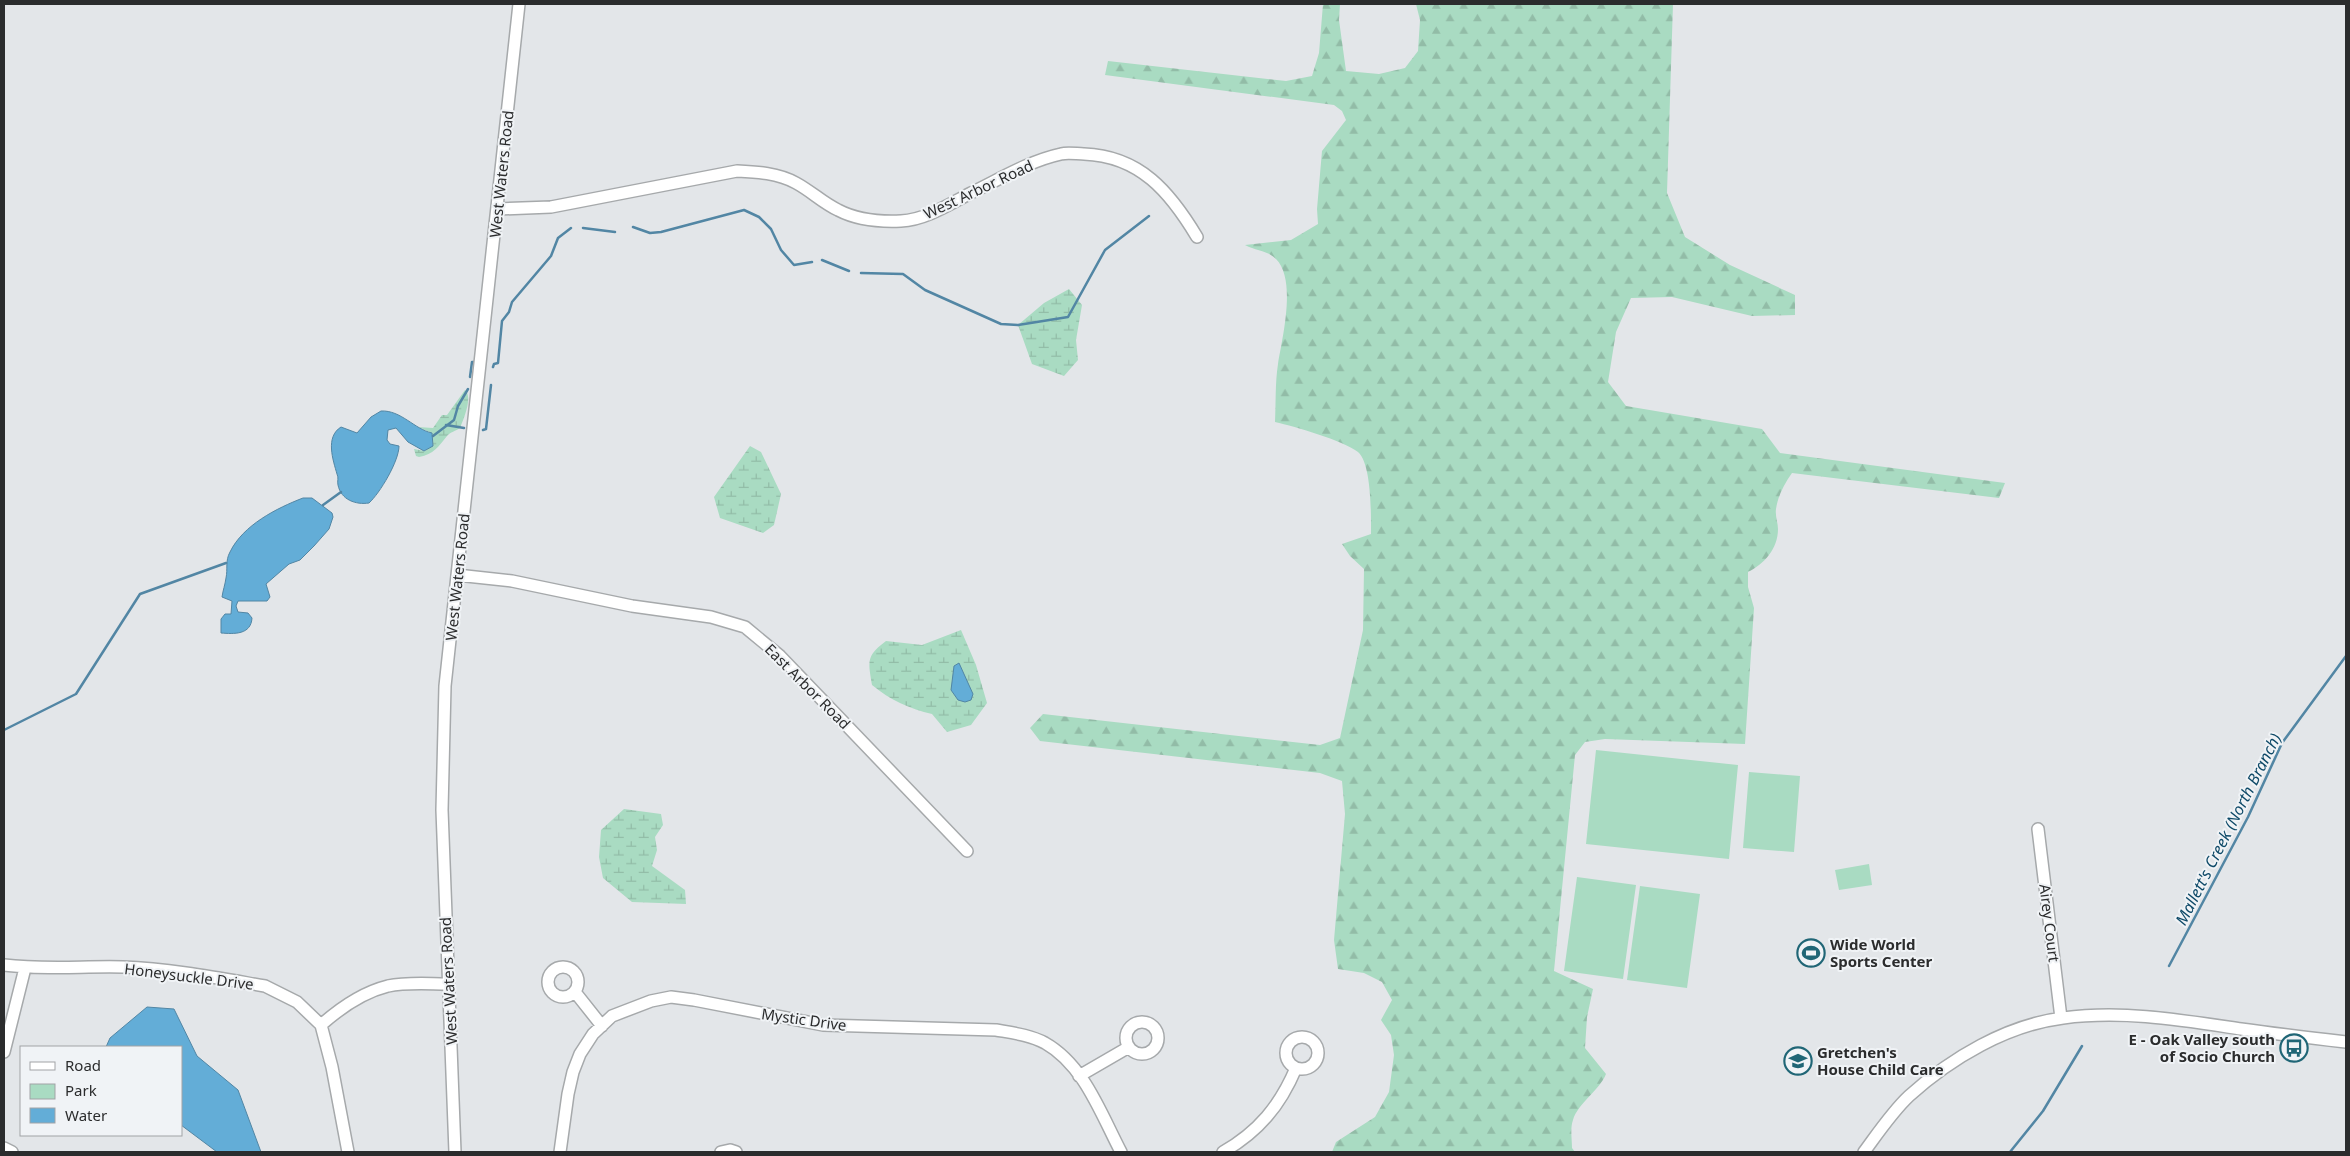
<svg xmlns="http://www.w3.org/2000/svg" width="2350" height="1156" viewBox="0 0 2350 1156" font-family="'Noto Sans',sans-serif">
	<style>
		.forest { fill: url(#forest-firs) }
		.wetland { fill: url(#wetland-marsh) }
		.green { fill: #a9dbc2 }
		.water { fill: #63add7; stroke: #5286a4 }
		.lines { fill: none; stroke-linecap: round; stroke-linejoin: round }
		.stream { stroke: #5286a4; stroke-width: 2.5 }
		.minor-casing { stroke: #a6a9ab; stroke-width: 14 }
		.minor { stroke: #fff; stroke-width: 11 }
		.labels { text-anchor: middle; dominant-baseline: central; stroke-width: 4; stroke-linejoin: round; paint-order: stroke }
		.street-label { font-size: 15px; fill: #2b2c2d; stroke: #f0f3f6 }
		.poi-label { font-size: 15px; font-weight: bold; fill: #2b2c2d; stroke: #f0f3f6; text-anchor: start }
		.water-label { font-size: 16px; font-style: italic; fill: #0f4a68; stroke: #f0f3f6 }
	</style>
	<defs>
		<pattern id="forest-firs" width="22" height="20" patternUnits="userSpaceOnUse" patternTransform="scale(1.25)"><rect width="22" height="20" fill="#a9dbc2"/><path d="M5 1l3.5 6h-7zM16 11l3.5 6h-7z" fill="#92bca7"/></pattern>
		<pattern id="wetland-marsh" width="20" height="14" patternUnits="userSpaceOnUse" patternTransform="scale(1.25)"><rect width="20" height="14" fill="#a9dbc2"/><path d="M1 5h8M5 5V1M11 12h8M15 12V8" fill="none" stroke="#92bca7"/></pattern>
	</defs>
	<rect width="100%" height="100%" fill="#e3e6e9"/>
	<path class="forest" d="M1323 4H1340L1339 20 1346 71 1379 74 1405 68 1418 51 1420 20 1416 4H1673L1667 193 1685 237 1730 265 1795 295V315L1752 316 1672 297 1631 298 1616 332 1608 382 1626 406 1762 429 1780 453 2005 483 1999 498 1792 473C1784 484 1778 496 1776 509 1775 516 1778 523 1778 529 1778 549 1764 564 1748 572V587L1754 608 1745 744 1605 739 1585 742 1575 755 1554 971 1593 989 1587 1017 1585 1048 1606 1074C1599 1091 1578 1103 1573 1120 1570 1128 1572 1140 1572 1148L1575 1152H1332L1336 1142 1375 1117 1389 1092 1394 1055 1391 1035 1381 1020 1392 1000 1382 982 1364 973 1338 969 1334 940 1345 814 1342 781 1320 773 1040 741 1030 728 1043 714 1320 745 1340 738 1363 630 1364 569 1350 556 1342 544 1371 534C1371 517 1372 464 1358 452 1342 440 1296 427 1275 422 1276 403 1275 383 1278 364 1282 339 1297 280 1276 259 1267 250 1256 251 1245 245L1291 240 1318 224 1317 209 1322 151 1346 120 1342 111 1334 105 1105 75 1108 61 1286 81 1312 76 1319 53Z"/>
	<path class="wetland" d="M1069 289 1082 305 1076 340 1078 360 1064 376 1032 364 1018 325 1044 303Z
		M465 390C473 397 464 418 460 428 456 431 450 432 447 436 438 447 434 454 419 457L416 456 414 449 425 451 433 445 432 433 418 427 433 428 442 415H447Z
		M750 446 761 452 781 494 774 525 763 533 720 518 714 497Z
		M961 630 976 665 987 703 971 725 947 732 932 714C910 709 890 700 872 685 868 661 866 656 886 641L922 645Z
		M624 809 661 814 663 825 655 837 657 850 652 866 685 890 686 904 632 902 603 878 599 857 601 830Z"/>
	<path class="green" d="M1596 750 1738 765 1729 859 1586 844Z
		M1749 772 1800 776 1794 852 1743 848Z
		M1869 864 1872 885 1839 890 1835 870Z
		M1577 877 1636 885 1623 979 1564 971Z
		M1640 886 1700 894 1687 988 1627 980Z"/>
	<path class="water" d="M381 411C401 410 414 429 432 433L433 446 424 451 408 442 396 428 388 430 387 440 390 444 399 446C399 461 380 493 369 503 356 505 341 500 338 485 337 481 339 478 337 474 333 460 325 437 341 427L357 433 371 417Z
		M303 498H312L332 513 333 517 329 529 314 546 300 560 289 564 266 584 270 597 267 601H238L236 606 238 612 248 613 252 618C251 635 234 634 221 633V619L225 614H231L232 601 222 597C223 590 225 585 226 578 228 569 225 561 230 552 243 525 277 508 303 498Z
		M959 663 973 694 971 700 965 702 958 700 951 690 954 666Z
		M147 1007 174 1009 197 1056 238 1090 261 1152H217L181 1125V1047H106L110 1038Z"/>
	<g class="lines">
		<path class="stream" d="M633 227 650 233 661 232 744 210 759 217 771 229 781 250 794 265 812 262
			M583 228 615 232
			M822 260 849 271
			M861 273 903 274 925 290 1001 324 1018 325 1068 317 1105 250 1149 216
			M493 367 494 364 498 363 502 321 509 312 512 302 551 256 558 238 571 228
			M470 377 472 362H474
			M446 425 464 428
			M483 430 486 429 491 385
			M433 436 454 420 458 406 468 389
			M323 505 341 492
			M4 730 76 694 140 594 226 563
			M2169 966 2248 817 2282 743 2346 656
			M2010 1152 2043 1111 2082 1046"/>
		<g class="minor-casing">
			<path id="minor" d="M498 209 551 207 737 171C757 172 778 173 796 183 811 191 823 203 838 210 857 220 879 222 901 221 925 220 950 204 971 193 1000 179 1029 161 1061 154 1068 152 1077 154 1084 154 1140 156 1170 192 1197 237
				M457 575 512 581 632 606 711 617 745 627 780 656 967 851
				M2038 829 2061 1018
				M4 965C44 970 83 966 123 967 171 969 218 978 265 986L297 1002 321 1025 332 1067 348 1152
				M548 982a15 15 0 1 1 30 0a15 15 0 1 1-30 0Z
				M575 992 602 1026
				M1126 1038a16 16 0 1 1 32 0a16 16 0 1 1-32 0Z
				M321 1025C339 1009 364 992 388 986 407 982 429 984 447 984
				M1286 1053a16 16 0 1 1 32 0a16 16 0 1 1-32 0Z
				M4 1052 25 968
				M1079 1076 1129 1047
				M4 1148 12 1152
				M455 1152 442 810 445 686 519 4
				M560 1152 568 1094 573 1072 580 1054 593 1034 612 1016 651 1001 671 997 694 1000 823 1025 996 1030C1013 1033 1030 1035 1045 1043 1084 1065 1101 1114 1121 1152
				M721 1152 730 1150 736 1152
				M1223 1152C1258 1132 1280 1106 1296 1068
				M1864 1152C1878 1133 1892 1112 1909 1096 1951 1058 2007 1025 2063 1018 2123 1010 2181 1020 2241 1029 2276 1034 2311 1038 2346 1042"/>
		</g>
		<use href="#minor" class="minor"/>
	</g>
	<defs>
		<g id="stadium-ring" transform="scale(1.4375)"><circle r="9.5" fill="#f0f3f6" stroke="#206676" stroke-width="1.5"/><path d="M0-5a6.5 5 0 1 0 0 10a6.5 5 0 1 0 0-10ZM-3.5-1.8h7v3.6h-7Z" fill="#206676"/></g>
		<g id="bus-ring" transform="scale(1.4375)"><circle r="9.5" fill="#f0f3f6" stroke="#206676" stroke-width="1.5"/><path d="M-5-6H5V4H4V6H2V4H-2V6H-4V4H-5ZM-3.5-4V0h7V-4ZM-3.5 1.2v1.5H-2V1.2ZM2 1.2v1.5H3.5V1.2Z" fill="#206676"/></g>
		<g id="school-ring" transform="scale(1.4375)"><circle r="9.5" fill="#f0f3f6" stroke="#206676" stroke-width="1.5"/><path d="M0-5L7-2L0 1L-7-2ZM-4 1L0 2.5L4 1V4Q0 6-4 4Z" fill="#206676"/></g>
	</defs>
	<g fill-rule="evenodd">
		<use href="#stadium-ring" x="1811" y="953"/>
		<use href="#bus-ring" x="2294" y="1048"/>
		<use href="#school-ring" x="1798" y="1061"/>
	</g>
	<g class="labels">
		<g class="street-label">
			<text transform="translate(501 174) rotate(-84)">West Waters Road</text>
			<text transform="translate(978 189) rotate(-25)">West Arbor Road</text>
			<text transform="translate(457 577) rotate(-84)">West Waters Road</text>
			<text transform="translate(808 686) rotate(45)">East Arbor Road</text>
			<text transform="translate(2050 923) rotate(83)">Airey Court</text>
			<text transform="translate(189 976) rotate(7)">Honeysuckle Drive</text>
			<text transform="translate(448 981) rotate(-93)">West Waters Road</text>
			<text transform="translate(804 1019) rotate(8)">Mystic Drive</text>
		</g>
		<g class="poi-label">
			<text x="1830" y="944">Wide World<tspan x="1830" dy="17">Sports Center</tspan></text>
			<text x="2275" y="1039" text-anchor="end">E - Oak Valley south<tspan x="2275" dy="17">of Socio Church</tspan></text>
			<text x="1817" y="1052">Gretchen's<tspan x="1817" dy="17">House Child Care</tspan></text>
		</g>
		<g class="water-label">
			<text transform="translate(2228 829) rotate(-63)">Mallett's Creek (North Branch)</text>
		</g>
	</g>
	<rect width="2350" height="1156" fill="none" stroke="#2b2c2d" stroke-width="10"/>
	<rect x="20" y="1046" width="162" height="90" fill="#f0f3f6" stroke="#a1a3a6"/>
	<rect x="30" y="1062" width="25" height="8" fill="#ffffff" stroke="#a1a3a6"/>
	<text x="65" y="1071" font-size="15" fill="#2b2c2d">Road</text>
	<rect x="30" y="1084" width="25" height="15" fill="#a9dbc2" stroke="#a1a3a6"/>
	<text x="65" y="1096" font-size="15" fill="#2b2c2d">Park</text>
	<rect x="30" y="1108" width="25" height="15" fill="#63add7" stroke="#a1a3a6"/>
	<text x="65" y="1121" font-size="15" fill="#2b2c2d">Water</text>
</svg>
